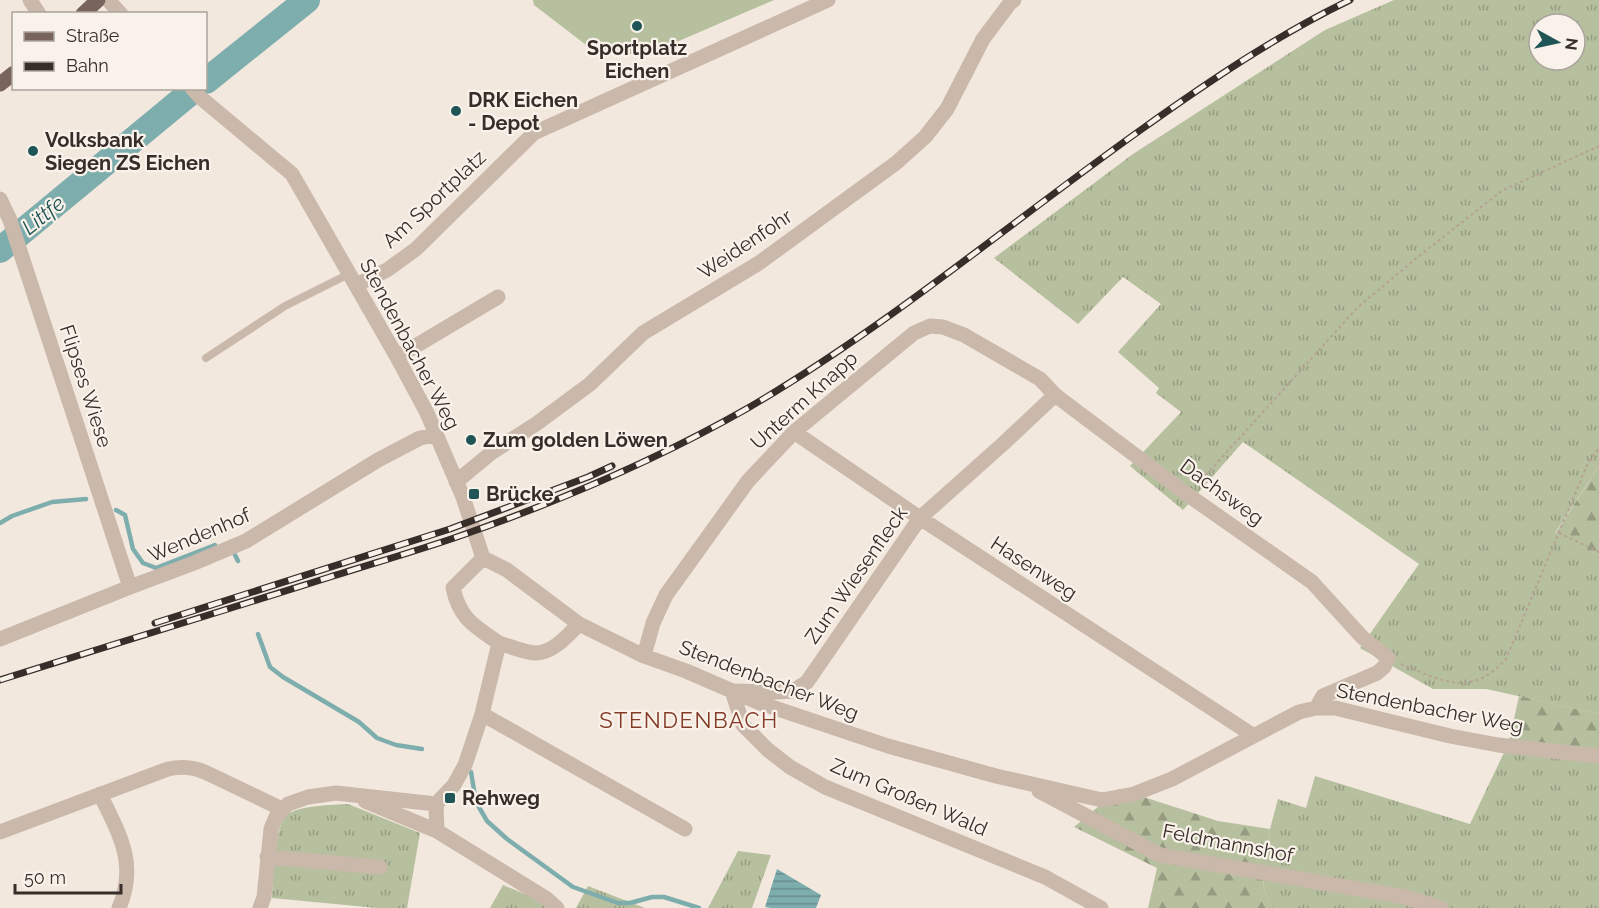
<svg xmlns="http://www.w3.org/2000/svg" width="1599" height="908" viewBox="0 0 1599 908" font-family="Raleway,sans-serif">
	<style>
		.grass { fill: url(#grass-tufts); fill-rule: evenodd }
		.forest { fill: url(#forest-firs) }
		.garden { fill: #b6c09e }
		.water { fill: url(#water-rules) }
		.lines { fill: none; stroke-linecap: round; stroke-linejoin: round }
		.stream { stroke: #7eadae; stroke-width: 4.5 }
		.river { stroke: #7eadae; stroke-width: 26 }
		.path { stroke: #b5a294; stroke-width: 2; stroke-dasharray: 3 3; stroke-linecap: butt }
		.lane { stroke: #cab8aa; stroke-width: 8 }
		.street { stroke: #cab8aa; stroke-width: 15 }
		.primary { stroke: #79645b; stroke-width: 15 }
		.rail-casing { stroke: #372d29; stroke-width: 7 }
		.rail { stroke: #f9f2ea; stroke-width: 4.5; stroke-dasharray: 14; stroke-linecap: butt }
		.poi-dot { fill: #205557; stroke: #f9f2ea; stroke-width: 2 }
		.labels { text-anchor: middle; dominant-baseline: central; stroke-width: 4.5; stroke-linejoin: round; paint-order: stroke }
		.poi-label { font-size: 20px; font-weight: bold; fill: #372d29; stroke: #f9f2ea; text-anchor: start }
		.street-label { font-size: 20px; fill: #372d29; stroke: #f9f2ea }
		.water-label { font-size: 21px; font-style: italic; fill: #205557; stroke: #f9f2ea }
		.quarter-label { font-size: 22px; letter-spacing: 1.5px; fill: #833a26; stroke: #f9f2ea }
	</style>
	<defs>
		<pattern id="grass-tufts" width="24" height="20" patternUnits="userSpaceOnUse" patternTransform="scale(1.5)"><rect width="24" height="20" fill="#b6c09e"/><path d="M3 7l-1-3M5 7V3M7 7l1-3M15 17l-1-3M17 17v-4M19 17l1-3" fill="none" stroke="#959c81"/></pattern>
		<pattern id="forest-firs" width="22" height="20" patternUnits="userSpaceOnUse" patternTransform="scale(1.5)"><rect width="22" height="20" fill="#b6c09e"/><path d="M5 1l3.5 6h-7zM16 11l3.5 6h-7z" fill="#959c81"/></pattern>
		<pattern id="water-rules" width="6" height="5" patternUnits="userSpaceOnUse" patternTransform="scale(1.5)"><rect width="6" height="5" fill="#7eadae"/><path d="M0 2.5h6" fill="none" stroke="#688d8e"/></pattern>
	</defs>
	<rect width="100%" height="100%" fill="#f2e8de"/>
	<path class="grass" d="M1394 0H1599V466L1555 533 1599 555V714L1486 689H1433L1360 648 1419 564 1243 442 1183 510 1130 466 1181 412 1156 393 1159 388 1118 352 1161 304 1123 277 1078 324 994 258 1133 154 1325 30ZM1539 24H1575V60H1539Z
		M1509 742 1599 761V908H1272L1263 887 1270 829 1278 799 1306 808 1315 776 1470 824Z
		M348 804 420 833 407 908H377L272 898C273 880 274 825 287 815 298 805 333 805 348 804Z
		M738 851 771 855 752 908H708Z
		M503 885 559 908H490Z
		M588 886 645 908H576Z"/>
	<path class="forest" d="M1599 466V555L1555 534Z
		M1519 696 1599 714V761L1509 742Z
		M1119 789 1218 821 1270 829 1263 887 1272 908H1148L1157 868 1074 827Z"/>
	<path class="garden" d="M533 0H774L644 56 590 48 534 5Z"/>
	<path class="water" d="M777 869 821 895 816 908H771L765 907Z"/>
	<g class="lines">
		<path class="stream" d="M116 510 125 515 133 549 143 563 156 568 215 545
			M0 523 12 516 52 502 86 499
			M234 553 238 561
			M258 634 270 667 283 677 359 722 377 738 396 745 422 749
			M471 772 476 802 487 821 507 839 573 887 618 903H630L652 897H664L699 908"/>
		<path class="river" d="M206 81 307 0
			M0 250 196 88"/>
		<path class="path" d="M1198 484 1357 308 1419 256 1503 190 1599 146
			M1559 533 1599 552
			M1401 664C1442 681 1471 698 1506 659L1588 463 1599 448"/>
		<path class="lane" d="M206 358 285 306 349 274"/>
		<path class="street" d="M30 0 39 14
			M108 0 121 14
			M192 88 201 98 292 174 397 357 427 413 463 497 483 558 507 570 579 624 644 656 686 671 760 703 888 746 996 776 1102 800 1134 794 1172 779 1299 712 1316 708H1335L1450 736 1498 745 1599 756
			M0 199 10 220 21 254 130 587
			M356 285 387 270 416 249 534 133 828 0
			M397 357 498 297
			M1055 395 1004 443 920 518 807 682 793 691 777 692 732 691 743 725 768 750 790 767 825 787 1045 877 1101 908
			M794 432 920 518 1254 736
			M456 482 491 453 536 424 590 384 643 333 759 263 896 163 925 137 947 109 983 39 1010 3 1014 0
			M0 639 130 587 194 563 246 541 378 460 420 438 436 435
			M499 643C509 646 526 653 536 653 553 653 568 635 579 624
			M644 656 653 623 666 595 748 481 794 432 914 333 930 326 943 327 964 335 1040 379 1055 395 1188 495 1312 582 1362 637 1388 658 1384 667 1377 673 1323 696 1316 708
			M482 714 685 829
			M1039 791 1160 855 1405 897 1441 908
			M100 794C119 834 138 863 119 908
			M365 801 437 831
			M436 804 454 785 465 765 482 714 499 643C474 626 460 619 453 588L483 558
			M436 804 437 831 547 899 557 908
			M0 832 168 769C183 766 194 767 207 773L282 809
			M267 857 380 867
			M260 908 264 897 271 829 276 817 288 804 308 797 336 793 436 804"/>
		<path class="primary" d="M83 14 98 0
			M0 84 14 73"/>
		<g class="rail-casing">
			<path id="rail" d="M155 623 450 529 588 477 612 466
				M0 680C110 645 220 612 330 577 371 564 413 552 454 538 555 503 655 461 748 408 887 327 1011 222 1142 129 1208 82 1277 35 1350 0"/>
		</g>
		<use href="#rail" class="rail"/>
	</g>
	<g class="poi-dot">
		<circle cx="637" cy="26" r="6"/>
		<circle cx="456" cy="111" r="6"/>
		<circle cx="33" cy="151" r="6"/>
		<circle cx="471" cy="440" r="6"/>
		<rect x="468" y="488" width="12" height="12" rx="3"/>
		<rect x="444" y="792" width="12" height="12" rx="3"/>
	</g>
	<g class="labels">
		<g class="poi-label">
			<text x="637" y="48" text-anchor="middle">Sportplatz<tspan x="637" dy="23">Eichen</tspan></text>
			<text x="468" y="100">DRK Eichen<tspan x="468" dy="23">- Depot</tspan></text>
			<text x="45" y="140">Volksbank<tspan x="45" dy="23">Siegen ZS Eichen</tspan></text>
			<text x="483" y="440">Zum golden Löwen</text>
			<text x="486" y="494">Brücke</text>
			<text x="462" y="798">Rehweg</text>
		</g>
		<g class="street-label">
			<text transform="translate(434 199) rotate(-43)">Am Sportplatz</text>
			<text transform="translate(745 244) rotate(-34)">Weidenfohr</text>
			<text transform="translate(410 344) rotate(62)">Stendenbacher Weg</text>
			<text transform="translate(86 386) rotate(72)">Flipses Wiese</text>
			<text transform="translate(804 400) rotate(-42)">Unterm Knapp</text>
			<text transform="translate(1222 492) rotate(36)">Dachsweg</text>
			<text transform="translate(199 535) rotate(-23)">Wendenhof</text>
			<text transform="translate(1034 568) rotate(33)">Hasenweg</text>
			<text transform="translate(856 575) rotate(-55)">Zum Wiesenfleck</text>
			<text transform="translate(769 680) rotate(21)">Stendenbacher Weg</text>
			<text transform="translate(1430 708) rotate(11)">Stendenbacher Weg</text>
			<text transform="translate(909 797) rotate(23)">Zum Großen Wald</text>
			<text transform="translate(1228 843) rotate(11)">Feldmannshof</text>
		</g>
		<g class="water-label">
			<text transform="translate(43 215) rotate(-39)">Littfe</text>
		</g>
		<g class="quarter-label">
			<text x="689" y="720">STENDENBACH</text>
		</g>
	</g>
	<rect x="12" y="12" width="195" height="78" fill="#f9f2ea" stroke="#aba39d" stroke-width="1.5"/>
	<rect x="24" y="32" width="30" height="9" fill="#79645b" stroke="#aba39d" stroke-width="1.5"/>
	<text x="66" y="42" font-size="18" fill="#372d29">Straße</text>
	<rect x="24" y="62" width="30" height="9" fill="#372d29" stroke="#aba39d" stroke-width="1.5"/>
	<text x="66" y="72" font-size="18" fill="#372d29">Bahn</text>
	<g transform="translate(1557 42) rotate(98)"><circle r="28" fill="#f9f2ea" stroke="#aba39d" stroke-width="1.5"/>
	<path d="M0-4.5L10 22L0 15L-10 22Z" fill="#205557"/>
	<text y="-9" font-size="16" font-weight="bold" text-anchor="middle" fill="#372d29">N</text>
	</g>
	<path d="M15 884v9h106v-9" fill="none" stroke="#372d29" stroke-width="3"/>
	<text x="24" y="884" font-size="18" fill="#372d29" stroke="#f9f2ea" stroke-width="4.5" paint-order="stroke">50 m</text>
</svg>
